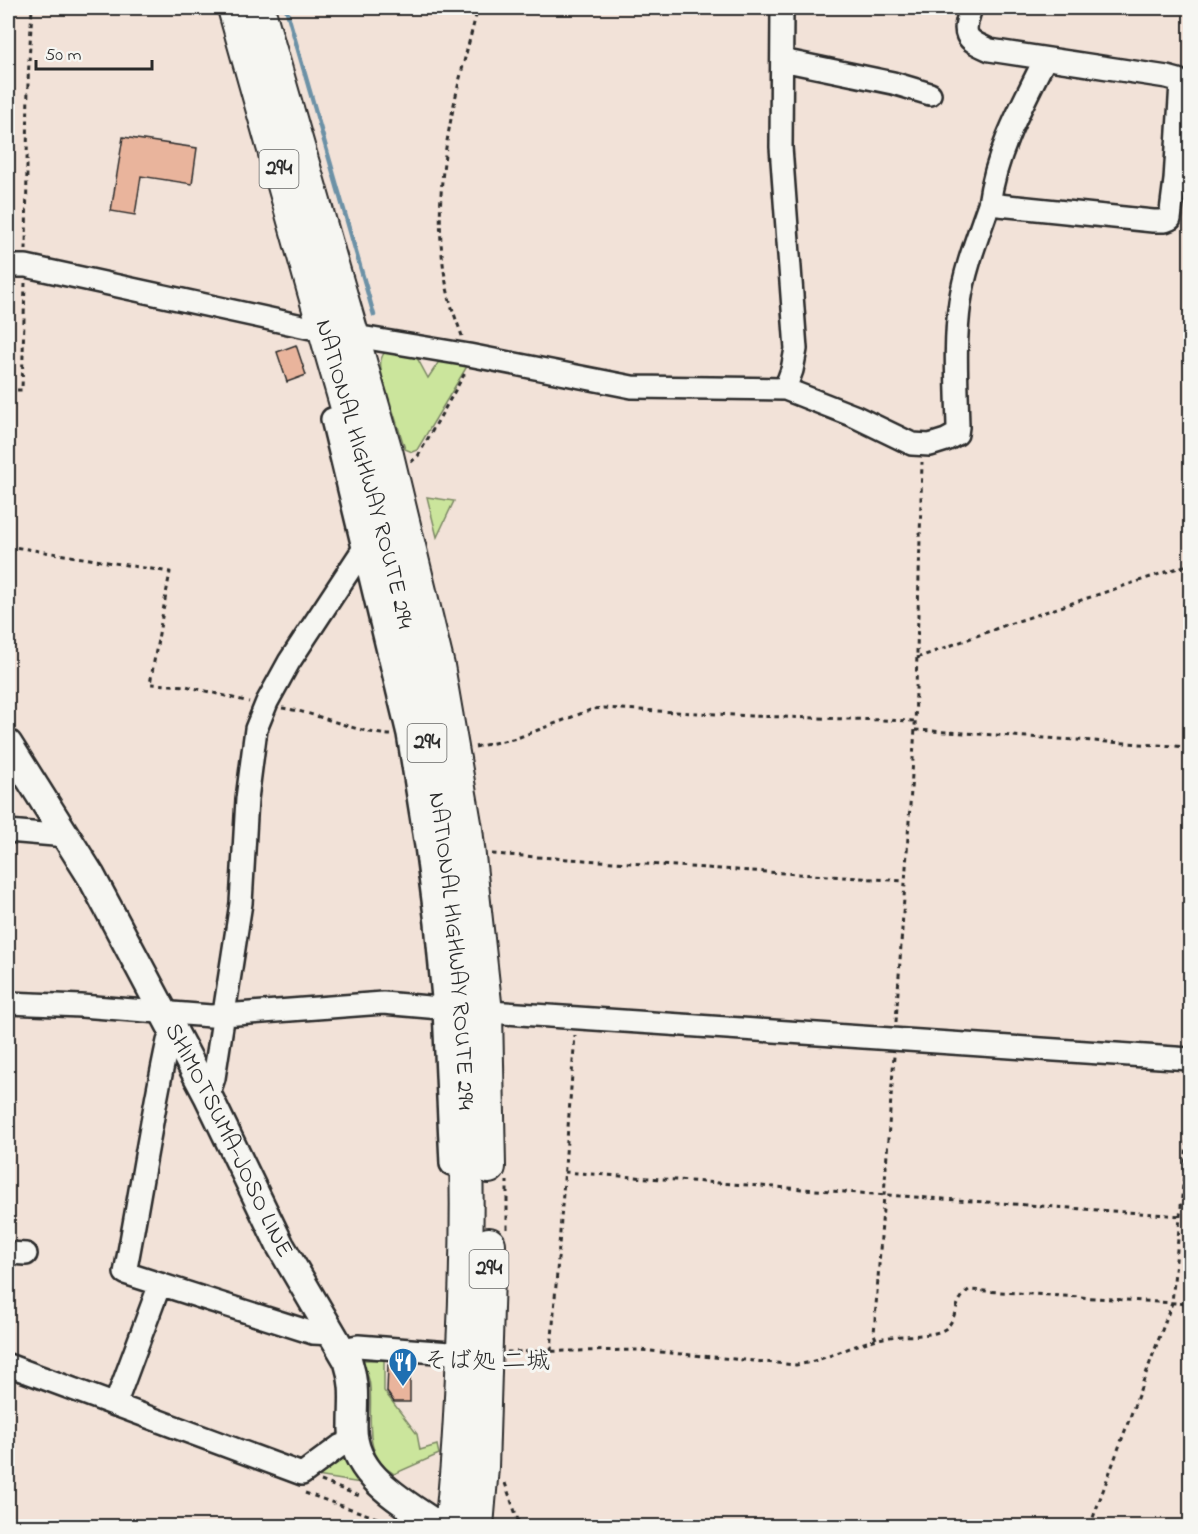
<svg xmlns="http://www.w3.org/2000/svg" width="1198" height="1534" viewBox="0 0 1198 1534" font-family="'Indie Flower','Klee One',sans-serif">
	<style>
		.green { fill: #cbe59c; stroke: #7b8864; stroke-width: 1.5 }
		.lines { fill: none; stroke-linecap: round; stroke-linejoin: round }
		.stream { stroke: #6c91a6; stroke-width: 4.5 }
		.building { fill: #e9b49c; stroke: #2b2b2b; stroke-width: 1.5 }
		.minor-casing { stroke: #2b2b2b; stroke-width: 26 }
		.major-casing { stroke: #2b2b2b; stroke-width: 32 }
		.highway-casing { stroke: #2b2b2b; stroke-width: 36 }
		.path { stroke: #2b2b2b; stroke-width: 3; stroke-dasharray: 4.5 4.5; stroke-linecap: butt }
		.minor { stroke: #f6f6f2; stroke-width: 21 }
		.major { stroke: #f6f6f2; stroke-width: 27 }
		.highway { stroke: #f6f6f2; stroke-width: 32 }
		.labels { text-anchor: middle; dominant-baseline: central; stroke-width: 6; stroke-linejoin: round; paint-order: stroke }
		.shield { fill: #f6f6f2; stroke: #686867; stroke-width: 1.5 }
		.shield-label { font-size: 22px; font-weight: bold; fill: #2b2b2b }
		.street-label { font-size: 24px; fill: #2b2b2b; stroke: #f6f6f2 }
		.poi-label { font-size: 24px; fill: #2b2b2b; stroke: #f6f6f2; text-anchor: start }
	</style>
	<rect width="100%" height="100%" fill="#f2e2d8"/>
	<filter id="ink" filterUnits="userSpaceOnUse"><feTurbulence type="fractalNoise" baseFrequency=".0167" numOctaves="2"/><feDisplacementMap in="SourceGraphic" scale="12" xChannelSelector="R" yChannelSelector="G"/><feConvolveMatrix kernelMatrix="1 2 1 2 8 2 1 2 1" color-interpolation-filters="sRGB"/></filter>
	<g filter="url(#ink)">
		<path class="green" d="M387 350 416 356 428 378 442 357 466 363V368L417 450 412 452 405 449 382 376C380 366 379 357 387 350Z
			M427 497 454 501 437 537Z
			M362 1360H384V1391L417 1434 420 1450 437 1445 439 1454 394 1474C361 1454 373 1419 370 1387 370 1378 365 1369 362 1360Z
			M346 1454 349 1464 361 1483 317 1476Z"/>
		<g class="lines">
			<path class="stream" d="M286 8 374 315"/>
		</g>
		<path class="building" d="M123 137 197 148 192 184 141 176 135 215 111 211Z
			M296 345 306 375 287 382 277 352Z
			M388 1365H410V1402H394L387 1392Z"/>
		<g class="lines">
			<g class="minor-casing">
				<path id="minor" d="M782 60 893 83 930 94
					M989 204C996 152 1022 105 1045 59
					M8 266H26L325 331 469 355 632 387 785 389 792 370 796 349 781 147 782 8
					M785 389 854 416 912 444 930 445 946 440 957 434 958 427C957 385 954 343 960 302 965 268 978 236 989 204L1153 221H1165L1170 219 1175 180 1181 83 1178 80 1167 77 990 50C964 39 962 35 971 8
					M349 415 332 419 408 734 426 846 436 923 444 1009 451 1164
					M8 831 66 836
					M8 1003 81 1006 211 1016 383 1003 474 1011 1190 1059
					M175 1033 168 1041C151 1118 140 1196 125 1273L313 1333 333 1334
					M208 1096 214 1078 241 903 247 799 256 729 267 702 289 662 364 548
					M8 1253 26 1254
					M342 1349 358 1346 463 1354
					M8 1365 302 1474 340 1446 354 1440
					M115 1405 160 1284"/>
			</g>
			<g class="major-casing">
				<g id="major">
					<path id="s1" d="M8 744 91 876 208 1096 280 1245 348 1361C356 1386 353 1401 353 1425 351 1476 403 1501 438 1526"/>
				</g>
			</g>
			<g class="highway-casing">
				<g id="highway">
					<path id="s2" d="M234 8C266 122 298 237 331 352 353 429 376 506 395 584 454 834 476 1092 463 1348 461 1408 458 1467 451 1526"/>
					<path d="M258 8 387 455 438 666 466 829 486 1012 489 1167"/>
					<path d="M477 1526 482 1467 489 1244"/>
				</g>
			</g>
			<path class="path" d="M26 250 28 81 32 8
				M462 336C458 324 452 310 449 297 426 198 453 103 478 8
				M8 390H22L25 283
				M411 462 418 456 465 373
				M8 546 170 572 150 684 186 686 249 702
				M917 658 1006 625 1190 564
				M282 708C319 713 356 733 391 735
				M915 730 1190 747
				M475 747 517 738 593 709 604 708 751 716 915 721
				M492 854 905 881
				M896 1022 915 728 922 462
				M564 1172 1182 1216
				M507 1229V1181
				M876 1339 874 1334 894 1056
				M551 1351 575 1035
				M507 1352 640 1350 796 1365C829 1360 857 1341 890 1337 904 1335 933 1337 945 1329 958 1319 953 1301 969 1290L1190 1304
				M321 1481 362 1497
				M505 1483 520 1526
				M305 1493 400 1526
				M1090 1526 1172 1303 1190 1110"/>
			<use href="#minor" class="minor"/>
			<use href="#major" class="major"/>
			<use href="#highway" class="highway"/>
		</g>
	</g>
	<defs>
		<g id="restaurant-pin" transform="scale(1.5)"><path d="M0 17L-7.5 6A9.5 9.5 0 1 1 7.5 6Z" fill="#1f6fb2" stroke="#f6f6f2"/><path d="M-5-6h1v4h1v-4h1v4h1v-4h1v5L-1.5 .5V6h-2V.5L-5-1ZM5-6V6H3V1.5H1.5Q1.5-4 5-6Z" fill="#fff"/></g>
	</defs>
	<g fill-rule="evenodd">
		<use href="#restaurant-pin" x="403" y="1362"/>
	</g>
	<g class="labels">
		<g class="shield">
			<rect x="259.5" y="150" width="39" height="38" rx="4.5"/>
			<rect x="407.5" y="724" width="39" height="38" rx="4.5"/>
			<rect x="469.5" y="1250" width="39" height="38" rx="4.5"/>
		</g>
		<g class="shield-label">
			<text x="279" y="169">294</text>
			<text x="427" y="743">294</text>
			<text x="489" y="1269">294</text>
		</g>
		<g class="street-label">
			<text stroke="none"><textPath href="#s2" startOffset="484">NATIONAL HIGHWAY ROUTE 294</textPath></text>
			<text stroke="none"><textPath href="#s2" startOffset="970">NATIONAL HIGHWAY ROUTE 294</textPath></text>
			<text stroke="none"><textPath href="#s1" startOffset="454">SHIMOTSUMA-JOSO LINE</textPath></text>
		</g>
		<g class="poi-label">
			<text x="424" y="1362">そば処 二城</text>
		</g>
	</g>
	<rect width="1198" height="1534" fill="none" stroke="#f6f6f2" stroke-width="30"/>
	<rect x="15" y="15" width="1168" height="1504" fill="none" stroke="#2b2b2b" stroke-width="2" filter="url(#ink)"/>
	<path d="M36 60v9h116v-9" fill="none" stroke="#2b2b2b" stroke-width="3"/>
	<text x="45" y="60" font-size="18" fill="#2b2b2b" stroke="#f6f6f2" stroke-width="4.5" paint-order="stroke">50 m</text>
</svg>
